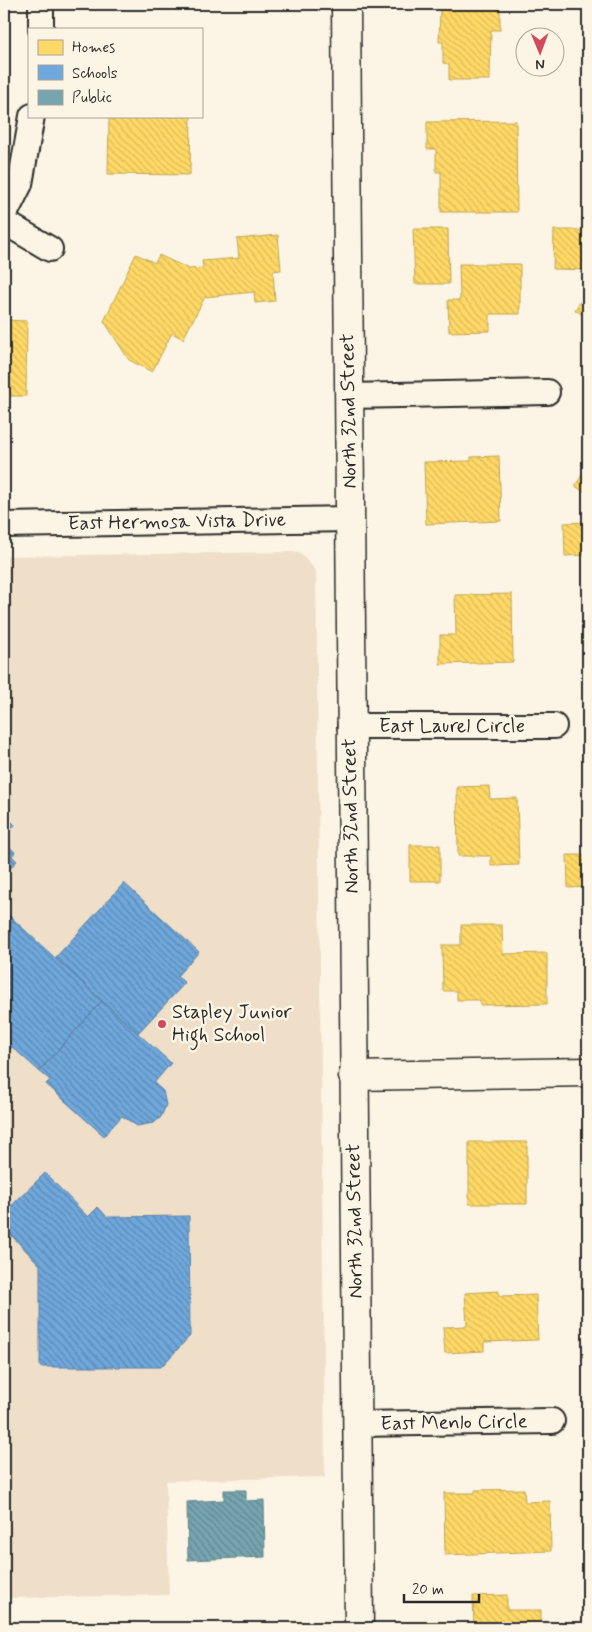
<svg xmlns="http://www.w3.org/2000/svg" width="592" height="1632" viewBox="0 0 592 1632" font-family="Mynerve,sans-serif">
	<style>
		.built { fill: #efdec8 }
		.homes { fill: url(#homes-back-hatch); stroke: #bfa554 }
		.schools { fill: url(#schools-back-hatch); stroke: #5b82a7 }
		.public { fill: url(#public-back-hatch); stroke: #608087 }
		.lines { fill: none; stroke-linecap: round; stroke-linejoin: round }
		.street-casing { stroke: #2b2b2b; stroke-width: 28 }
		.secondary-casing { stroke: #2b2b2b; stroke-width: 31 }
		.street { stroke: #fcf5e5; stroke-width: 24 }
		.secondary { stroke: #fcf5e5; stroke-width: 28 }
		.poi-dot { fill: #d1495b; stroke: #fcf5e5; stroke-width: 2 }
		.labels { text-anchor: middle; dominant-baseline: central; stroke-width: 5; stroke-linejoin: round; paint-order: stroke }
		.street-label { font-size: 20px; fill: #2b2b2b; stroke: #fcf5e5 }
		.poi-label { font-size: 20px; fill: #2b2b2b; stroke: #fcf5e5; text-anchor: start }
	</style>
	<defs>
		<pattern id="homes-back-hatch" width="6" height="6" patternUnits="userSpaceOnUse" patternTransform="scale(1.25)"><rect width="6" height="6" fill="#ffd966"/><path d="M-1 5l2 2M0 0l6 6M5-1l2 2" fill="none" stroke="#dbba59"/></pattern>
		<pattern id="schools-back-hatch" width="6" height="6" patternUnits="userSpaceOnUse" patternTransform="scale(1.25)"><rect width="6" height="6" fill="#6fa8dc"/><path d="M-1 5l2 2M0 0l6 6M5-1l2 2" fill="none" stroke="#5b89b3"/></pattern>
		<pattern id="public-back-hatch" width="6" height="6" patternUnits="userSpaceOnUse" patternTransform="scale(1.25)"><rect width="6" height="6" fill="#76a5af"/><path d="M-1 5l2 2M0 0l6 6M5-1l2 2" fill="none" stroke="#61878f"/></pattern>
	</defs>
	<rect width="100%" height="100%" fill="#fcf5e5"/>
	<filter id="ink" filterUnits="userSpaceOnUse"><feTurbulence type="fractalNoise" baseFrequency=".02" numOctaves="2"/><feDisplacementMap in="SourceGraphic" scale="10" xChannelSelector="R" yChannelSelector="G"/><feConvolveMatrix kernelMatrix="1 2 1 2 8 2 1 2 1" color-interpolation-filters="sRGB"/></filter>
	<g filter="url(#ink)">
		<path class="built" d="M299 552 316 571 325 1477 166 1481 169 1595 4 1598V556Z"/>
		<path class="homes" d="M440 8H500V30H491L490 80H449V64L443 63V42H439Z
			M109 116H191L190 175 108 174Z
			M516 121 517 212H441V172H436V149H427V122Z
			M413 229H448L449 284H415Z
			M554 230H588V270L553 269Z
			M278 235 281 270 273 271 275 301 255 303 254 292 205 297 183 339 172 333 152 372 129 360 104 321 136 254 155 263 159 255 189 269 203 268 202 261 239 258 237 239Z
			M459 264H520V314H490V331L449 332 448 300H460Z
			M588 289V318L575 310Z
			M4 320 27 321 26 396H4Z
			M499 456 501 521 426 524 424 462 471 461V457Z
			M588 466V494L575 486Z
			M588 522V555L565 556 564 523Z
			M512 594 513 662 440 664V635H456L455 595Z
			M489 786 490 799 517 798 519 865 491 866V856H458L457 787Z
			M588 810V827L580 818Z
			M410 845H440V881H410Z
			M567 855H588V887L568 888Z
			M461 925H502L503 954 547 953V1004L480 1005V1000H457V991H443L442 945H461Z
			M469 1142H527V1204H469Z
			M499 1291V1296L536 1295 538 1340 484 1342V1351L445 1353 443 1327 467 1326 465 1293Z
			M524 1489 525 1502 550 1501 551 1551 445 1555 444 1493H475V1490Z
			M507 1595V1610H541V1628H474L473 1596Z"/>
		<path class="schools" d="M4 815 15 825 4 837Z
			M4 842 15 852 12 856 17 861 4 875Z
			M124 883 199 952 177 976 185 983 138 1033 55 958Z
			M4 910 14 920 4 931Z
			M14 920 102 1001 39 1071 12 1047 4 1056V931Z
			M102 1001 171 1063 154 1083 163 1091 166 1105 161 1117 154 1123 137 1126 122 1116 104 1136 46 1084 50 1080 39 1071Z
			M45 1173 88 1217 98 1207 107 1217 189 1216 190 1336 161 1367H40V1265L4 1228V1213Z"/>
		<path class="public" d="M224 1490H246V1501L264 1500 265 1557 188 1560 187 1502 224 1500Z"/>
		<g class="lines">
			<g class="street-casing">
				<path id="street" d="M41 29V4
					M4 216 20 184 32 116
					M4 222 50 249
					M348 396 547 392
					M4 525 350 519
					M350 726H554
					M357 1424 552 1421"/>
			</g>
			<g class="secondary-casing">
				<path id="secondary" d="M346 4 359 1628
					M353 1076 588 1072"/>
			</g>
			<use href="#street" class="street"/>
			<use href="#secondary" class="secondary"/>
		</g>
	</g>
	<circle class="poi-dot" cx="162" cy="1024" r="5"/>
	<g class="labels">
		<g class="street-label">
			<text transform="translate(349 411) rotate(-91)">North 32nd Street</text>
			<text transform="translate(177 522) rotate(-1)">East Hermosa Vista Drive</text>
			<text x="452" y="726">East Laurel Circle</text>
			<text transform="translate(351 816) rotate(-91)">North 32nd Street</text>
			<text transform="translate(355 1221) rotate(-91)">North 32nd Street</text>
			<text transform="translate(454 1423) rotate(-1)">East Menlo Circle</text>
		</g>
		<g class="poi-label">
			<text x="172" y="1012">Stapley Junior<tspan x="172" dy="23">High School</tspan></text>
		</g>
	</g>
	<rect width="592" height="1632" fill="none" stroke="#fcf5e5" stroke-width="20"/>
	<rect x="10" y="10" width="572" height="1612" fill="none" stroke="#2b2b2b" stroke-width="2" filter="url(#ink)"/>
	<rect x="28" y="28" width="175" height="90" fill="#fcf5e5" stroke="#a8a49b"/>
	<rect x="38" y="40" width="25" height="15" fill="#ffd966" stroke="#a8a49b"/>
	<text x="72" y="52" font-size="15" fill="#2b2b2b">Homes</text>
	<rect x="38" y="65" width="25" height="15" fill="#6fa8dc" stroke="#a8a49b"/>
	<text x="72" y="78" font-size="15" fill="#2b2b2b">Schools</text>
	<rect x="38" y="90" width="25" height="15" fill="#76a5af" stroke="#a8a49b"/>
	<text x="72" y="102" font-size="15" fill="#2b2b2b">Public</text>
	<g transform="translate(540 52) rotate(179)"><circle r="24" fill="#fcf5e5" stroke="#a8a49b"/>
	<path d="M0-4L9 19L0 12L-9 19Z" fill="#d1495b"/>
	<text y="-8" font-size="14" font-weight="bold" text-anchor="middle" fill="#2b2b2b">N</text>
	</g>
	<path d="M404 1594v8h75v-8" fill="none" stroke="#2b2b2b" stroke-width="2.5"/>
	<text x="412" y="1594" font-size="15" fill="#2b2b2b" stroke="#fcf5e5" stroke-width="4" paint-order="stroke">20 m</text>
</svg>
